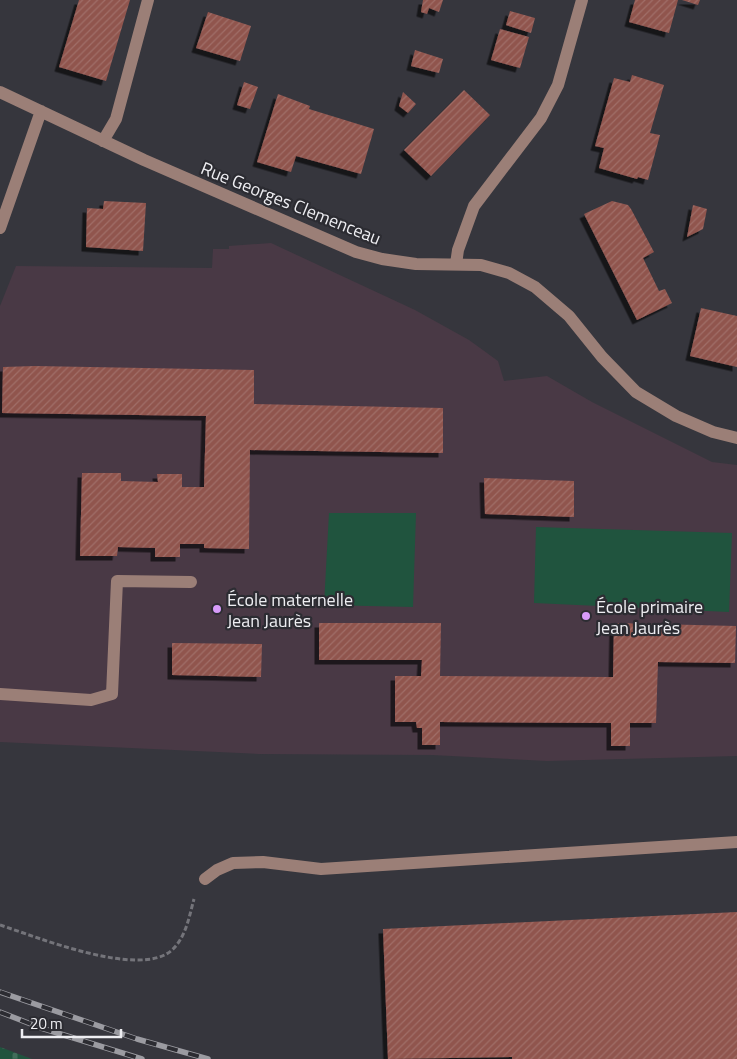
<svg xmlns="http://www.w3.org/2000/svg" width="737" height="1059" viewBox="0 0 737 1059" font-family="'Titillium Web',sans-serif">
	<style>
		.education { fill: #493945 }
		.cemetery { fill: url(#cemetery-stones) }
		.garden { fill: #20543e }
		.building { fill: url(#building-hatch); filter: url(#shadow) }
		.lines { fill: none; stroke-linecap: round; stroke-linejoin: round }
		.path { stroke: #74747a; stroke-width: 3; stroke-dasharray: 5 2.5; stroke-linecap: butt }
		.minor { stroke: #9b7f77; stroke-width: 12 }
		.rail-casing { stroke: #9b9ba1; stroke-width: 5.5 }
		.rail { stroke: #2c2c32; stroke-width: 4; stroke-dasharray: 11; stroke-linecap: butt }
		.poi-dot { fill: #d79bf9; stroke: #2c2c32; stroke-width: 2 }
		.labels { text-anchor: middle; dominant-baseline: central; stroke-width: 4.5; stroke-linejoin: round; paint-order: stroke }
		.street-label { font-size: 18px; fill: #eeeef2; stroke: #2c2c32 }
		.poi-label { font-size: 18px; fill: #eeeef2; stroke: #2c2c32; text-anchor: start }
	</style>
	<defs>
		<pattern id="cemetery-stones" width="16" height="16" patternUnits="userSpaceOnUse" patternTransform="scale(1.25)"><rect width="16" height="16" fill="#20543e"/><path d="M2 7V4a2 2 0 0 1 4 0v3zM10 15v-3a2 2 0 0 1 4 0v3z" fill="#416d5a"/></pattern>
		<pattern id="building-hatch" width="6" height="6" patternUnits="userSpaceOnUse" patternTransform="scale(1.25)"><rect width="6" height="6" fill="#90554e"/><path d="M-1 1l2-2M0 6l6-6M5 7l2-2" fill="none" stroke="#a06e68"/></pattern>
		<filter id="shadow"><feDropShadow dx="-4.5" dy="4.5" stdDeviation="0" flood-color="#0009"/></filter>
	</defs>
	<rect width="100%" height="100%" fill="#36363d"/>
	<path class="education" d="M271 243 415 310 469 340 498 361 504 381 547 376 592 402 712 462 737 465V756L547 761 432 755 259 754 0 742V306L16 266 212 268 213 249H229V246Z"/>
	<path class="cemetery" d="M0 1047 32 1059H0Z"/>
	<path class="garden" d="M329 513H416L413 607 324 605Z
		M536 527 732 533 729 612 534 603Z"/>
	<path class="building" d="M79 0H130L106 81 59 67Z
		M423 0H443L439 12 429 8 427 14 421 12Z
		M635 0H678L669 33 629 22Z
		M682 0H700L698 5Z
		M510 11 535 18 531 33 506 25Z
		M208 12 251 26 240 61 196 48Z
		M500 29 529 37 520 68 491 60Z
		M415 50 443 59 439 73 411 66Z
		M632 75 664 85 650 133 660 135 648 180 638 177 637 179 599 168 604 148 595 146 614 78 630 82Z
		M244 82 258 87 250 109 237 105Z
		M464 90 490 115 431 176 404 150Z
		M403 92 416 104 408 113 399 106Z
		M278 94 310 106 309 109 374 129 361 174 296 156 291 172 257 162Z
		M104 201 146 203 143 251 86 247 87 208 103 209Z
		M612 201 628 205 631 209 654 252 643 258 659 291 665 289 672 303 637 320 584 214Z
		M693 205 707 209 703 229 687 237Z
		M701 308 737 316V367L690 356Z
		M35 366 254 370V404L443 408V453L250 450 249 549 204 548V544H180V557H155V548L118 547 117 556H80L82 473H121V481L158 482 157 474H182V487H204L206 416 2 413 3 367Z
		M484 478 574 481V517L485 514Z
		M319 623H441L440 676 613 677 614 623 736 626 735 663 658 662 656 723H630V746H611V723L440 722V745H422V728H417L416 722H395V676H421L422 660H319Z
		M172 643 262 644 261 677 172 675Z
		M737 912V1059H512V1057L388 1059 383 929Z"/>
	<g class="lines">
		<path class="path" d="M0 925C37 937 140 979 172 950 186 937 189 917 194 899"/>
		<path class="minor" d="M0 92 144 160 356 252 382 259 416 264 481 265 509 273 535 287 569 316 602 357 636 392 676 416 713 432 737 438
			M103 141 116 119 148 0
			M0 228 41 111
			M456 264 458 250 474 206 541 118 558 85 582 0
			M0 694 91 700 112 694 117 581 191 582
			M205 879 217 870 233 863 263 862 321 869 737 842"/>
		<g class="rail-casing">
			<path id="rail" d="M0 992 137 1039 208 1059
				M0 1012 41 1028 142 1059"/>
		</g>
		<use href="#rail" class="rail"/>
	</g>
	<g class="poi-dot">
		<circle cx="217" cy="609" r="5"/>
		<circle cx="586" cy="616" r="5"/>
	</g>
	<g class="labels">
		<g class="street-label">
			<text transform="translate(291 203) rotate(22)">Rue Georges Clemenceau</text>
		</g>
		<g class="poi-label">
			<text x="227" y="599">École maternelle<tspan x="227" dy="21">Jean Jaurès</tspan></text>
			<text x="596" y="606">École primaire<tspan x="596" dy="21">Jean Jaurès</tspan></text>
		</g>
	</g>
	<path d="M22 1029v8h99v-8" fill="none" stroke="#eeeef2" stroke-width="2.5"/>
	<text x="30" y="1029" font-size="15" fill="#eeeef2" stroke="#2c2c32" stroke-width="4" paint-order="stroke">20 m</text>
</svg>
